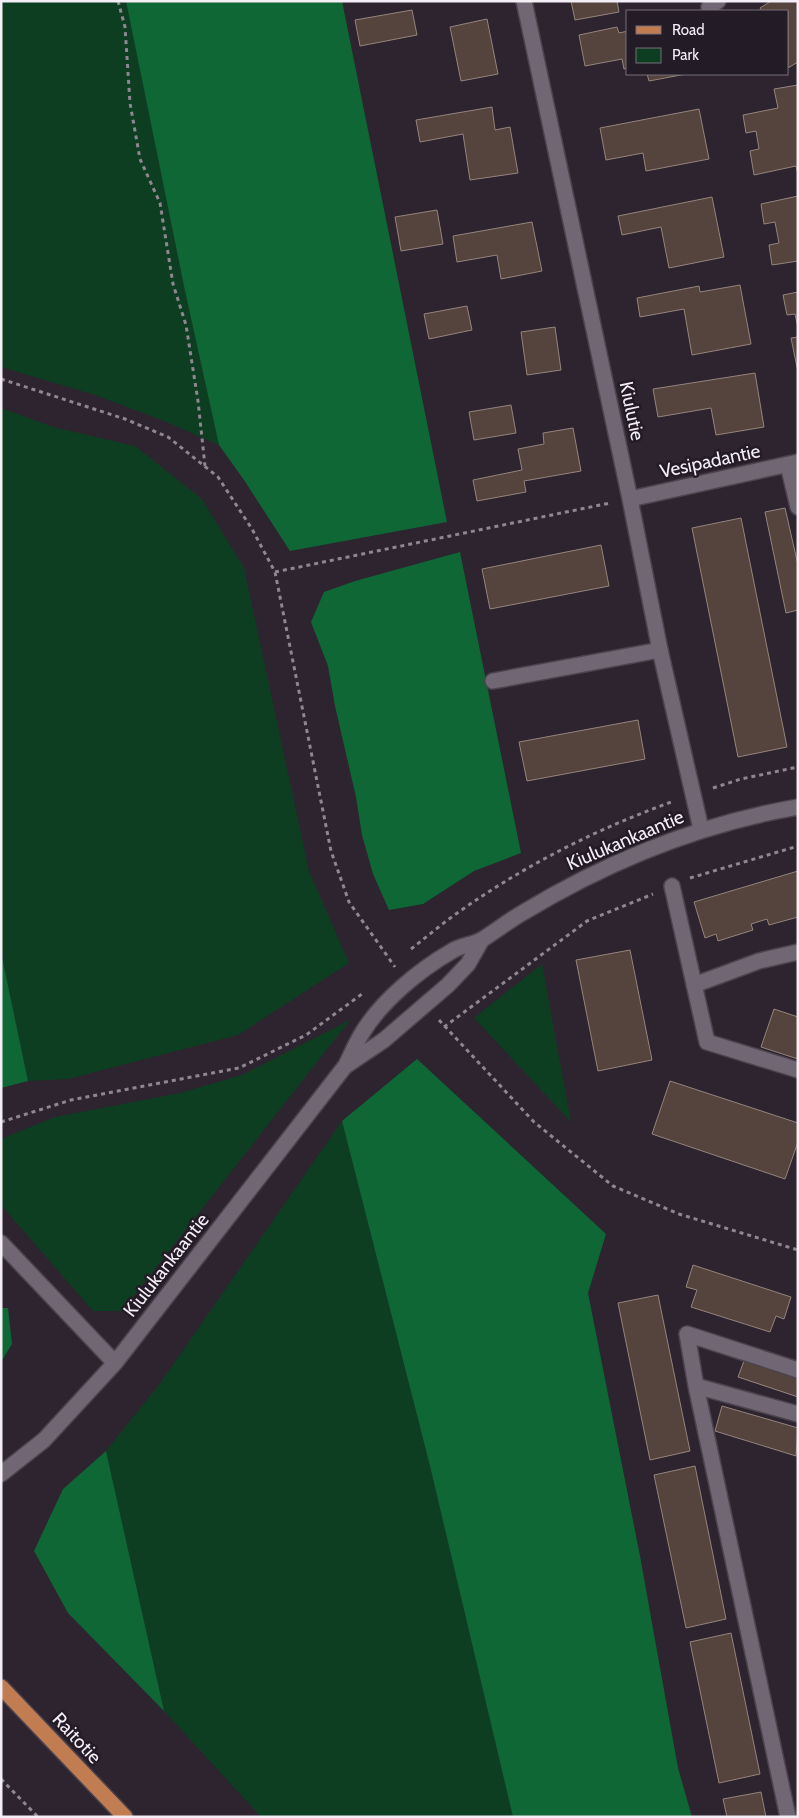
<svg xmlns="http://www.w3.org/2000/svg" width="799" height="1818" viewBox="0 0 799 1818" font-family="Cabin,sans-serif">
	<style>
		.green { fill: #0e3e21 }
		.forest { fill: #0e6735 }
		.building { fill: #54443d; stroke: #95847c }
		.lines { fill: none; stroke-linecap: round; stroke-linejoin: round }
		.lane-casing { stroke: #4b434d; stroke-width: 18 }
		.street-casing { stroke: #4b434d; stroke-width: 18 }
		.primary-casing { stroke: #4b434d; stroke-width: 18 }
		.path { stroke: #8e8791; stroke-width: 3; stroke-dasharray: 4 4; stroke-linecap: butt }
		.lane { stroke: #716774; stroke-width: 15 }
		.street { stroke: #716774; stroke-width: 15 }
		.primary { stroke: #c27c51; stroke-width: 15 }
		.labels { text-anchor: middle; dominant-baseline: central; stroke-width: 5; stroke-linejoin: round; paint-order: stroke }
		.street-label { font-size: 19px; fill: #f4eef6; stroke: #231b26 }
	</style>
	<rect width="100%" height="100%" fill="#2d2430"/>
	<path class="green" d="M1 1H126L185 291 219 445 164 421 95 395 1 367Z
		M1 408 53 427 135 446 202 499 244 568 309 871 349 963 238 1035 68 1079 28 1081 1 951Z
		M542 964 571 1122 474 1018Z
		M350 1020 122 1311H93L1 1205V1139L55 1117 180 1093 242 1075Z
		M342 1121 430 1466 513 1817H261L164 1711 106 1451 161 1382Z"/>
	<path class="forest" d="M126 1H342L447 522 290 551 244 480 219 445 185 291Z
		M460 552 521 853 474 871 423 904 389 910 373 874 362 835 356 797 335 706 328 666 311 622 324 592 355 581Z
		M1 952 28 1081 1 1088Z
		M417 1059 606 1234 588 1293 640 1556 678 1768 692 1817H513L430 1466 342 1121Z
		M1 1308H8L12 1344 1 1362Z
		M106 1451 164 1711 68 1613 34 1551 63 1489Z"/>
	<path class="building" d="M571 1H617L619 12 575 20Z
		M771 1H798V62L788 68V11H762L760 8Z
		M412 10 417 35 360 46 355 20Z
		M487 19 498 74 461 81 450 27Z
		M617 27 619 33 628 31V68L624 69 622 59 585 66 579 35Z
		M647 74H686L649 81Z
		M798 85V174L796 166 754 175 750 151 759 149 756 131 746 133 743 115 778 108 774 89Z
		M492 107 495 130 510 127 518 173 470 180 463 134 420 142 416 120Z
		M699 109 709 159 646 171 643 153 606 160 600 128Z
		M798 196V261L772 265 769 245 779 243 775 222 764 224 761 204Z
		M712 197 724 257 669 268 661 227 622 235 618 216Z
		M437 210 443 244 401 251 395 217Z
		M532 222 542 271 501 279 497 255 457 262 453 236Z
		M740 285 751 344 692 355 684 309 640 317 637 298 699 286 700 292Z
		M798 292V328L795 314 787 315 783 295Z
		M467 306 472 330 429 339 424 314Z
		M555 327 561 370 527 375 521 332Z
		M798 337V372L791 338Z
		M755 373 764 427 716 435 711 408 658 417 653 389Z
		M511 405 516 433 474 440 469 412Z
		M573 428 581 471 524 481 526 492 477 501 473 480 522 470 518 449 544 444 543 433Z
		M785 508 798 565V610L786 613 765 512Z
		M741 518 787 747 738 757 692 528Z
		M601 545 609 586 490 609 482 569Z
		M638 720 645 759 527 781 519 742Z
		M798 871V917L769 925 767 919 751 924 753 930 718 941 716 934 705 938 694 902Z
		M630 950 652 1060 598 1071 576 960Z
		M774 1009 798 1017V1059L761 1047Z
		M670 1081 798 1123V1142L785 1179 652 1134Z
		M693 1265 791 1297 784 1319 776 1316 770 1332 691 1307 697 1290 686 1287Z
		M658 1295 690 1451 650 1460 618 1303Z
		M745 1358 798 1375V1397L738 1377Z
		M722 1406 798 1428 796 1456 715 1431Z
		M695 1466 726 1619 686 1628 654 1475Z
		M731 1633 760 1774 719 1783 690 1642Z
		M761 1792 766 1817H727L723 1799Z"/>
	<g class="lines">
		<g class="lane-casing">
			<path id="lane" d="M709 7 718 1
				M788 465 798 507
				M493 681 660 650
				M672 886 707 1042 798 1070
				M694 985 759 961 798 952
				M696 1386 687 1334 798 1370
				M788 1817 696 1386 798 1414"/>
		</g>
		<g class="street-casing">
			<path id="street" d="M524 1 630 499 660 650 701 829
				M630 499 798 462
				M347 1065 384 1040 448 985 468 964 481 941
				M1 1243 115 1363
				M1 1474 44 1440 115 1363 346 1065C351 1055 355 1045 361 1035 380 1002 419 970 452 951 461 945 474 945 483 939 497 930 510 920 524 912 610 860 699 824 798 807"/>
		</g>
		<g class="primary-casing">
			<path id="primary" d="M1 1687 125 1817"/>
		</g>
		<path class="path" d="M118 1 125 27 130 103 140 159 160 203 173 284 186 325 198 401 205 466
			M1 379 125 419 168 437 218 477 252 529 275 572 331 851 349 902 395 967
			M275 572 610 503
			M713 788 741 779 798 767
			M690 878 798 846
			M411 949C428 936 445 921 463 909 529 863 599 828 674 801
			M439 1020 534 1122 613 1186 679 1214 798 1250
			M444 1027 587 921 653 894
			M1 1122 71 1100 239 1068 306 1035 362 994
			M1 1779 38 1817"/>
		<use href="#lane" class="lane"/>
		<use href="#street" class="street"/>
		<use href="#primary" class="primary"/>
	</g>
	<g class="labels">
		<g class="street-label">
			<text transform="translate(632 411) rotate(78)">Kiulutie</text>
			<text transform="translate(710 461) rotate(-12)">Vesipadantie</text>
			<text transform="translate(625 840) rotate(-23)">Kiulukankaantie</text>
			<text transform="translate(166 1265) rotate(-52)">Kiulukankaantie</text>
			<text transform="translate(77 1738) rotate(47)">Raitotie</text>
		</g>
	</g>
	<rect width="799" height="1818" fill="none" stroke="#f4eef6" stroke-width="5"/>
	<rect x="626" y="10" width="162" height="65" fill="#231b26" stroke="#776f79"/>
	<rect x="636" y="26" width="25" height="8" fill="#c27c51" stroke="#776f79"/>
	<text x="672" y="35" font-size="15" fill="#f4eef6">Road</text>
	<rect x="636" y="48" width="25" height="15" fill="#0e3e21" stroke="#776f79"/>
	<text x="672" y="60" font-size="15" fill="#f4eef6">Park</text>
</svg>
